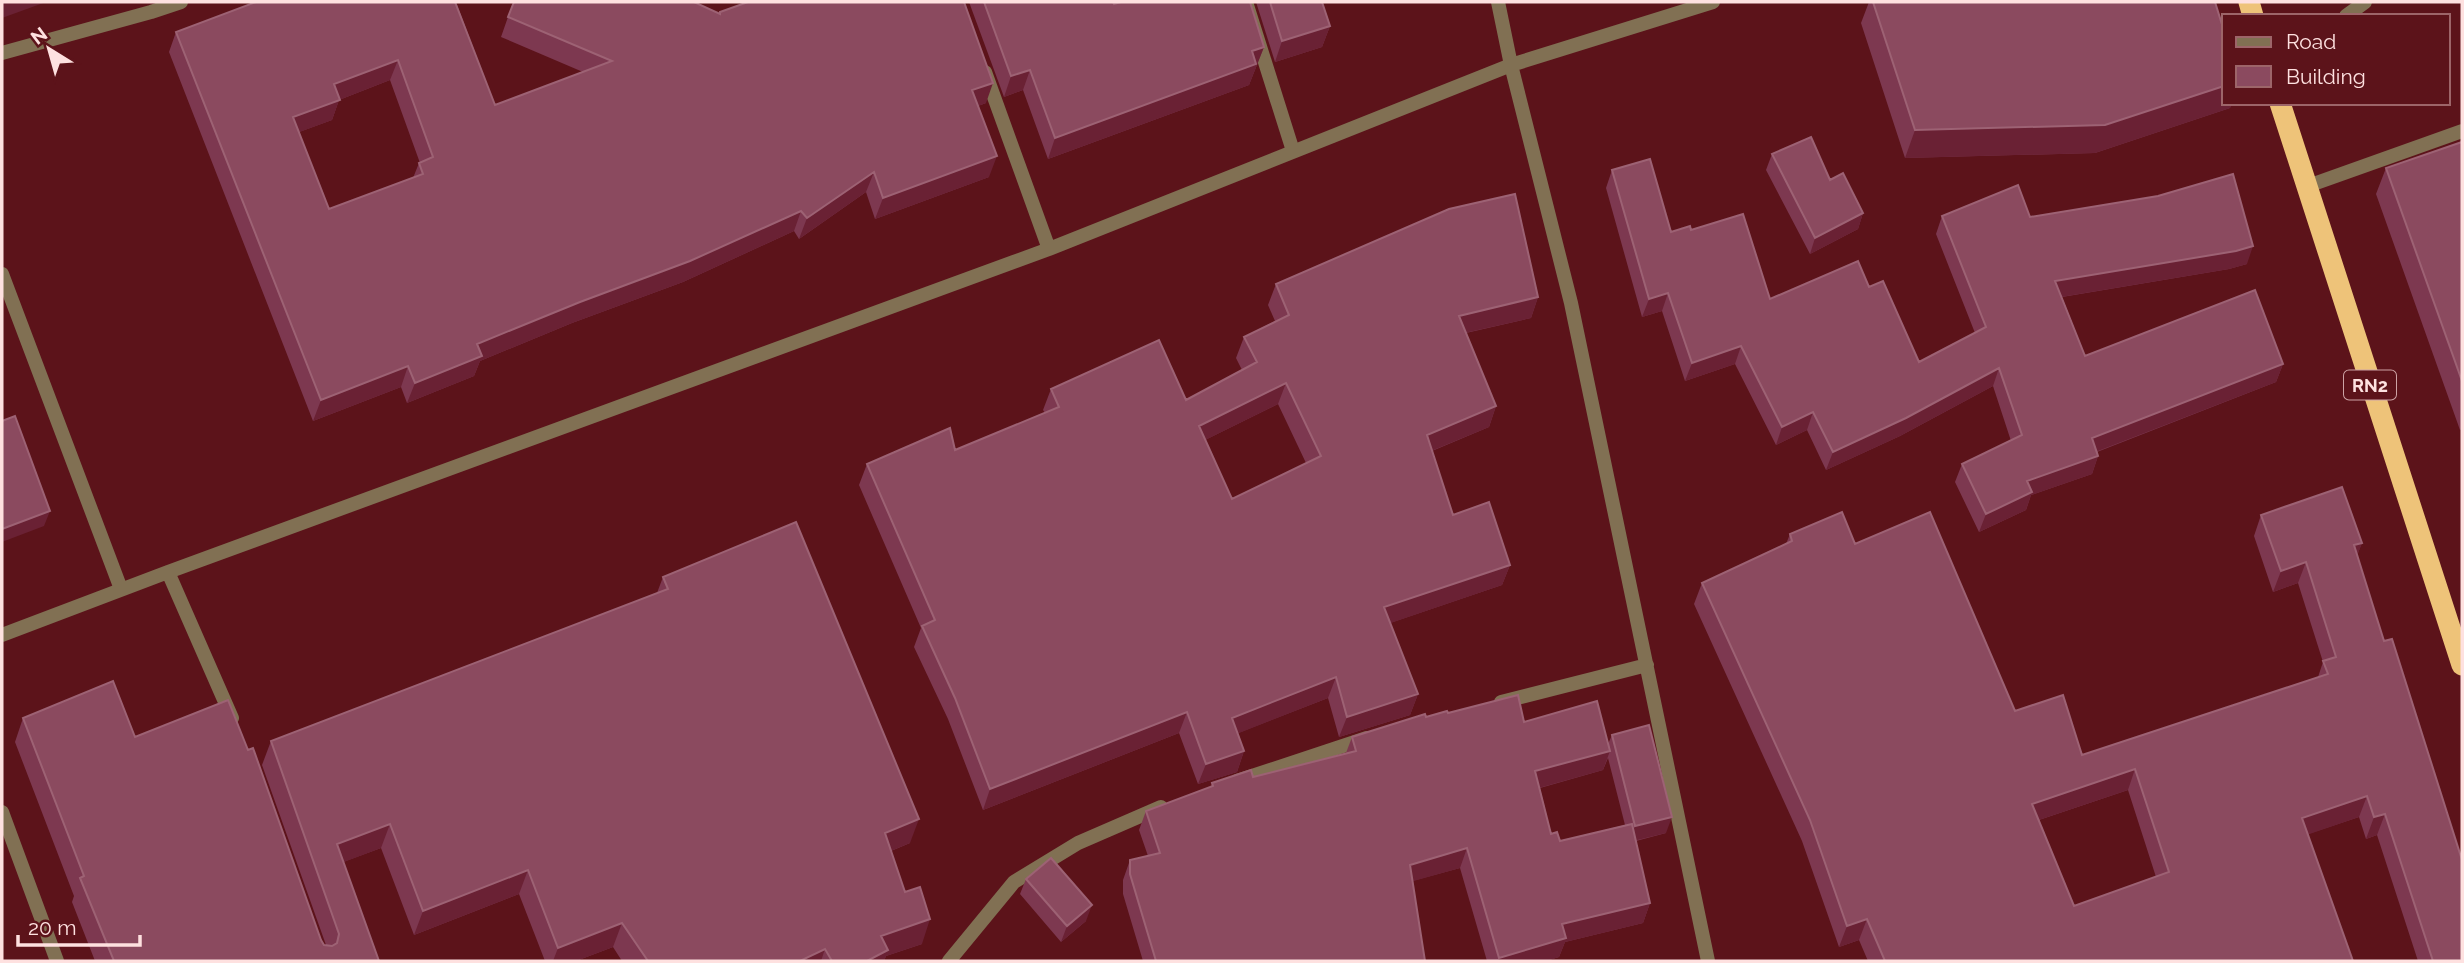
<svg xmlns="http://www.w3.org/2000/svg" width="2464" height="963" viewBox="0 0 2464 963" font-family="Raleway,sans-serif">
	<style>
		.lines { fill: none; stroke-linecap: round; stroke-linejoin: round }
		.lane { stroke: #817053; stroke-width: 14 }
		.street { stroke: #817053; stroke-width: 14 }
		.highway { stroke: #eec379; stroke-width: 21 }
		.wall { fill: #7d3850; fill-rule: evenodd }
		.shaded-wall { fill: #6a2134 }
		.building { fill: #8b4a5f; stroke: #9d6274; stroke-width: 2; fill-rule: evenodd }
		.labels { text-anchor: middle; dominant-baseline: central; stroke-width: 7; stroke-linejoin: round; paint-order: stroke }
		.shield { fill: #5c131a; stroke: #cda3a5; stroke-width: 2 }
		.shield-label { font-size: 18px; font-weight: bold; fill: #fee1e0 }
	</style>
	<rect width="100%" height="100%" fill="#5c131a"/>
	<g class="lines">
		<path class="lane" d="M2346 16 2365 2"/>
		<path class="street" d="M1246 2 1293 151
			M1498 2 1511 65 1571 303 1708 961
			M2 53 151 12 181 2
			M985 72 1049 249
			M2305 187 2462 131
			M2 274 121 589
			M168 572 232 718
			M2 635 168 572 1049 249 1511 65 1713 2
			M1501 702 1647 665
			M1237 781 1367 738
			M2 812 57 961
			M949 961 1014 882 1078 843 1161 807"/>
		<path class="highway" d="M2249 2 2253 16
			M2280 103 2462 665"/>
	</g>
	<path class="wall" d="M456 2 495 105 583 72 501 37 508 17 719 14 720 12 986 103 978 106 989 177 875 219 866 192 799 239 794 231 683 282 572 323 480 361 474 376 407 403 401 387 313 421 169 52 176 32ZM390 80 420 163H419L413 178 329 209 299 132 332 120 339 100Z
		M969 2H1113L1114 4 1264 47 1249 85 1048 159 1023 90 1004 97Z
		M1256 2H1322L1330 26 1322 47 1275 62Z
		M1869 2H2215L2224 103H2232L2230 108 2095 153 1905 158 1861 23Z
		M2462 142V429L2460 430 2376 194 2386 168Z
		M1772 154 1830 180 1863 213 1858 229 1810 254 1766 170Z
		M1612 170 1671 232 1691 230 1770 299 1869 287 1919 362 1975 333 1936 234 1942 216 2030 217 2247 264 2229 269 2062 297 2085 356 2283 364 2276 382 2097 452 2098 456 2092 474 2031 495 2026 510 1979 532 1955 482 1962 464 2011 441 1993 386 1900 436 1826 470 1807 430 1776 445 1735 364 1685 381 1662 311 1642 317 1606 188Z
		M1276 284 1538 297 1531 318 1466 333 1496 406 1489 427 1432 451 1453 515 1510 565 1502 585 1390 623 1418 694 1410 715 1339 737 1328 698 1238 733 1244 751 1237 772 1198 784 1179 733 983 810 948 719 914 647 921 628 859 485 867 464 955 450 1045 413 1043 410 1051 389 1186 400 1242 370 1236 358 1244 337 1275 321 1268 305ZM1278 404 1306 463 1232 499 1205 440Z
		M2261 515 2362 543 2357 555 2462 961H2418L2377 835 2366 839 2359 817 2308 834 2353 961H1868L1859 940 1839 947 1802 841 1694 604 1702 583 1786 544 1790 534 1855 544 2015 711 2082 755 2318 677 2323 662 2298 583 2273 592 2254 536ZM2128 790 2156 877 2074 906 2039 820Z
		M663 577 910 843 891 851 922 944 886 956 884 961H622L613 947 576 961H545L519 894 414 935 381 848 343 862 379 961H95L72 902 74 896 15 742 23 718 135 737 324 945H326L262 765 271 741 657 593Z
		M1448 713 1524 722 1608 744 1612 735 1666 833 1636 841 1650 903 1643 923 1565 942 1559 957 1546 961H1487L1460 868 1412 881 1425 961H1143L1123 894V880L1130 860 1148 856 1139 830 1146 811 1211 787 1212 783 1253 777 1346 753 1352 737 1426 717ZM1608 758 1625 825 1560 841 1551 834 1540 788 1603 770Z
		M1026 879 1086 921 1061 942 1020 894Z"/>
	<path class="shaded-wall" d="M5 2H46L2 18V3Z
		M1330 26 1322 47 1275 62 1282 41Z
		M1264 47 1249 85 1048 159 1055 138 1252 51Z
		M398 60 390 80 339 100 332 120 286 137 293 117 334 84Z
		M1030 70 1023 90 1004 97 1011 76Z
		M993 83 986 103 965 111 972 90Z
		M2224 86V103H2232L2230 108 2095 153 1905 158 1915 130Z
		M997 156 989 177 875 219 883 198Z
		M874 172 866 192 799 239 807 218Z
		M801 211 794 231 683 282 572 323 480 361 474 376 407 403 415 383 477 344Z
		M1863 213 1858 229 1810 254 1815 238Z
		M2253 246 2247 264 2229 269 2049 299 2055 281Z
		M1668 293 1662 311 1642 317 1649 299Z
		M1538 297 1531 318 1451 336 1459 316Z
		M1741 346 1735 364 1685 381 1692 363Z
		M2283 364 2276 382 2085 456 2092 438Z
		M408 366 401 387 313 421 321 400Z
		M1999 368 1993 386 1900 436 1826 470 1833 452Z
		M1286 383 1278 404 1191 447 1199 426Z
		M1496 406 1489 427 1419 456 1427 435Z
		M1813 412 1807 430 1776 445 1782 427Z
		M2098 456 2092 474 2031 495 2026 510 1979 532 1986 514 2027 481Z
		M50 511 44 526 2 542V529Z
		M2362 543 2354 564V545Z
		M2306 562 2298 583 2273 592 2281 571Z
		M1510 565 1502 585 1376 628 1384 607Z
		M1336 677 1328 698 1224 739 1232 718Z
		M1418 694 1410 715 1339 737 1347 717Z
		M1187 712 1179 733 983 810 990 789Z
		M1244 751 1237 772 1198 784 1206 764Z
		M1610 751 1603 770 1528 791 1535 771Z
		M2135 769 2128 790 2024 825 2032 804Z
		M2367 796 2359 817 2295 839 2302 818Z
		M2385 814 2377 835 2366 839 2374 817Z
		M1672 817 1666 833 1629 842 1635 826Z
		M919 819 910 843 876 857 885 833Z
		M390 824 381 848 328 868 337 844Z
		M1467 848 1460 868 1403 884 1410 865Z
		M528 870 519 894 414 935 423 911Z
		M1650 903 1643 923 1565 942 1559 957 1546 961H1498L1499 958 1562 924Z
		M1092 905 1086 921 1061 942 1067 926Z
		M930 919 922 944 886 956 884 961H867L881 936Z
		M1867 919 1859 940 1839 947 1847 926Z
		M622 923 613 947 576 961H553L558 948Z
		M825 949 821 961H800Z"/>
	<path class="building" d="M256 2H455L495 105 612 61 508 17 514 2H694L720 14V12L748 2H964L993 83 972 90 997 156 883 198 874 172 807 218 801 211 690 261 580 302 477 344 482 356 415 383 408 366 321 400 176 32ZM398 60 433 157 419 163 423 174 329 209 293 117 340 100 334 84Z
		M984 2H1113L1114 4 1121 2H1250L1264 47 1252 51 1256 64 1055 138 1030 70 1011 76Z
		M1270 2H1322L1330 26 1282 41Z
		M1873 2H2215L2224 31V86L2105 125 1915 130Z
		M1811 137 1830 180 1843 173 1863 213 1815 238 1772 154Z
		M2462 142V381L2386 168Z
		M1650 159 1671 232 1690 226 1691 230 1743 214 1770 299 1858 261 1869 287 1883 281 1919 362 1986 327 1942 216 2018 185 2030 217 2158 196 2233 174 2253 246 2236 251 2055 281 2085 356 2255 290 2283 364 2092 438 2098 456 2027 481 2032 492 1986 514 1962 464 2022 435 1999 368 1906 418 1833 452 1813 412 1782 427 1741 346 1692 363 1668 293 1649 299 1612 170Z
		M1515 194 1538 297 1459 316 1496 406 1427 435 1453 515 1489 502 1510 565 1384 607 1418 694 1347 717 1336 677 1232 718 1244 751 1206 764 1187 712 990 789 955 698 922 626 935 620 867 464 950 428 955 450 1059 407 1051 389 1159 340 1186 400 1257 362 1244 337 1289 315 1276 284 1449 209ZM1286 383 1321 456 1232 499 1199 426Z
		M15 416 50 511 2 529V421Z
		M2342 487 2362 543 2354 545 2384 641 2392 639 2462 860V961H2433L2385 814 2374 817 2367 796 2302 818 2353 961H1885L1867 919 1847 926 1810 820 1702 583 1792 541 1790 534 1842 512 1855 544 1930 512 2015 711 2063 695 2082 755 2328 674 2323 661 2336 657 2306 562 2281 571 2261 515ZM2135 769 2169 872 2074 906 2032 804Z
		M796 522 919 819 885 833 905 892 920 887 930 919 881 936 888 950 867 961H832L825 949 800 961H648L622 923 558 948 528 870 423 911 390 824 337 844 379 961H114L80 878 84 876 23 718 113 681 135 737 228 700 248 750 253 748 321 940 324 945 332 946 337 943 339 934 271 741 668 589 663 577Z
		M1518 695 1524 722 1597 701 1610 751 1535 771 1551 834 1557 832 1560 841 1632 824 1650 903 1562 924 1566 938 1499 958 1467 848 1410 865 1425 961H1156L1130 874V860L1160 853 1146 811 1213 786 1212 783 1251 770 1253 777 1356 751 1352 737 1425 714 1426 717 1447 711 1448 713Z
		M1649 725 1672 817 1635 826 1612 735Z
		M1051 858 1092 905 1067 926 1026 879Z"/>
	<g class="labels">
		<rect class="shield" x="2344" y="370.5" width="52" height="29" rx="5"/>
		<g class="shield-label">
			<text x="2370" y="385">RN2</text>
		</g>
	</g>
	<rect width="2464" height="963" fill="none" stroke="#fee1e0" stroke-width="7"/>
	<rect x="2222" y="14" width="228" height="91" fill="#5c131a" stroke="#9d6569" stroke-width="2"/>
	<rect x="2236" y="37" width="35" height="10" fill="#817053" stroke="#9d6569" stroke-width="2"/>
	<text x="2286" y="49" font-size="21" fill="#fee1e0">Road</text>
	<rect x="2236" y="66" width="35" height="21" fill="#8b4a5f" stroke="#9d6569" stroke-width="2"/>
	<text x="2286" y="84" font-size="21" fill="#fee1e0">Building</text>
	<g transform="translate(49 49) rotate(323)" stroke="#5c131a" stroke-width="5" paint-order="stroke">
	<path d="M0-5L12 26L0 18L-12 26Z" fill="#fee1e0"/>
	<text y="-10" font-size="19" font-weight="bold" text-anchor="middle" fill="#fee1e0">N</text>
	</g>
	<path d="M18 935v10h122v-10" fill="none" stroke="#fee1e0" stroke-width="3.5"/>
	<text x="28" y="935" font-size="21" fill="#fee1e0" stroke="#5c131a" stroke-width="5" paint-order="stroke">20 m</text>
</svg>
